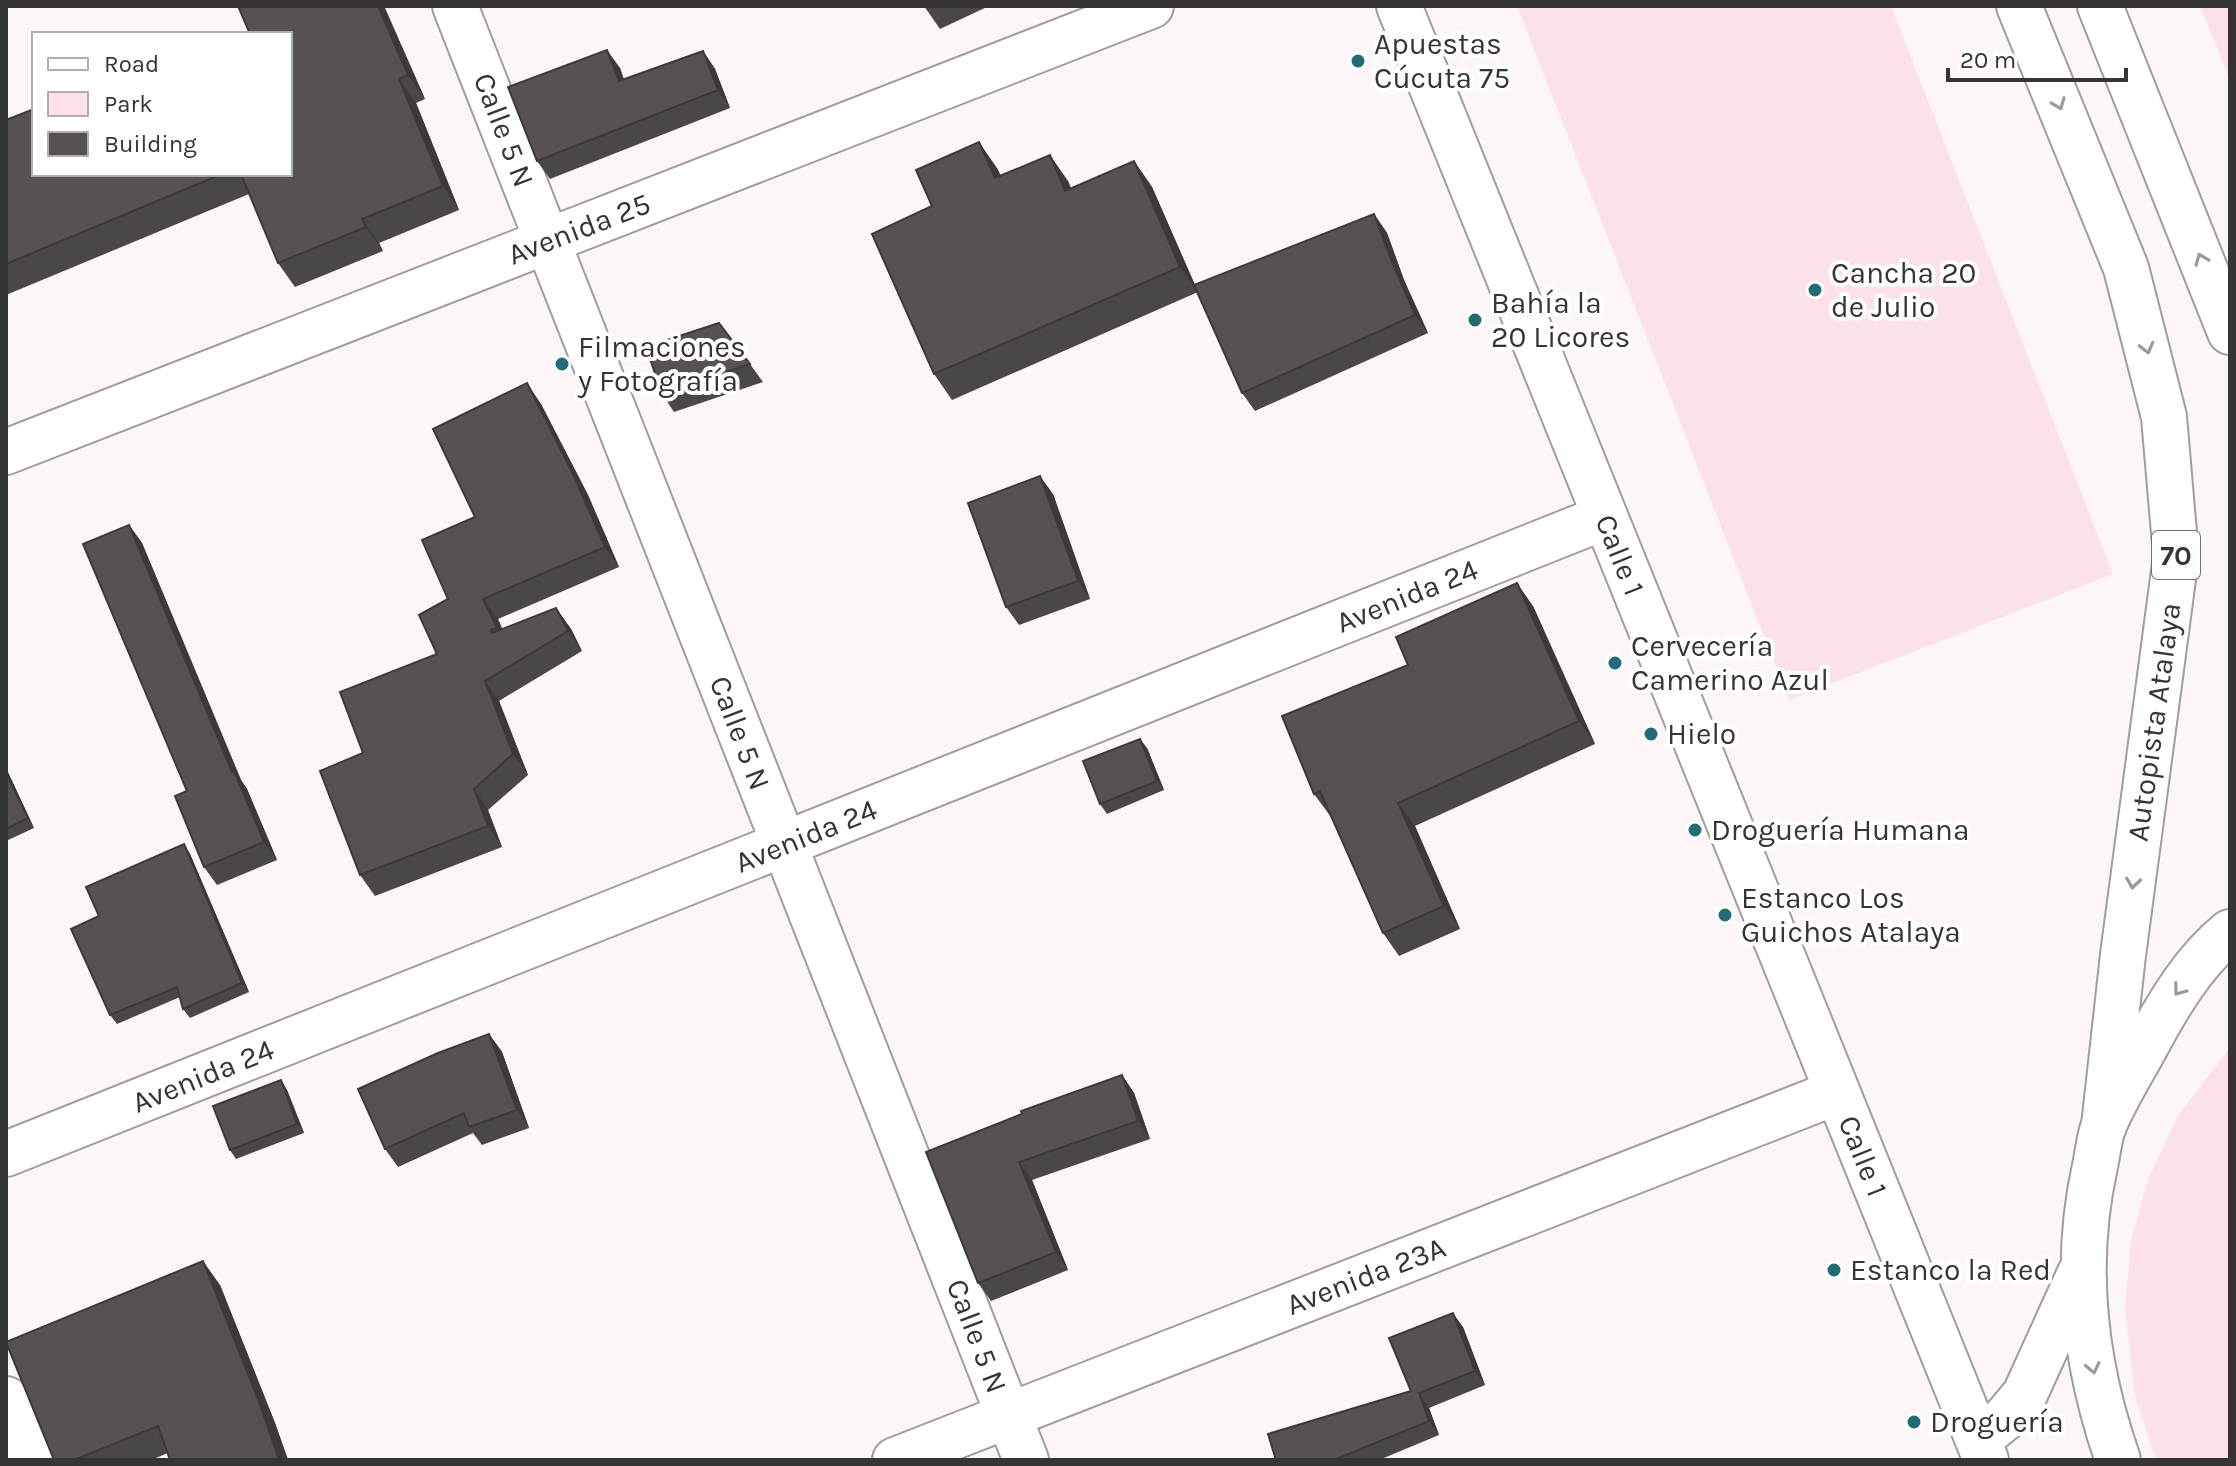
<svg xmlns="http://www.w3.org/2000/svg" width="2236" height="1466" viewBox="0 0 2236 1466" font-family="Karla,sans-serif">
	<style>
		.green { fill: #fde1ea }
		.lines { fill: none; stroke-linecap: round; stroke-linejoin: round }
		.street-casing { stroke: #a39c9e; stroke-width: 48 }
		.secondary-casing { stroke: #a39c9e; stroke-width: 48 }
		.primary-casing { stroke: #a39c9e; stroke-width: 48 }
		.street { stroke: #fff; stroke-width: 44 }
		.secondary { stroke: #fff; stroke-width: 44 }
		.primary { stroke: #fff; stroke-width: 44 }
		.wall { fill: #4b4647 }
		.shaded-wall { fill: #3d393a }
		.building { fill: #575153; stroke: #3d393a; stroke-width: 2 }
		.oneway { stroke: #9b9a9a }
		.poi-dot { fill: #216c75; stroke: #fff; stroke-width: 3 }
		.labels { text-anchor: middle; dominant-baseline: central; stroke-width: 8; stroke-linejoin: round; paint-order: stroke }
		.shield { fill: #fff; stroke: #737172; stroke-width: 2 }
		.shield-label { font-size: 28px; font-weight: bold; fill: #373435 }
		.poi-label { font-size: 30px; fill: #373435; stroke: #fff; text-anchor: start }
		.street-label { font-size: 30px; fill: #373435; stroke: #fff }
	</style>
	<rect width="100%" height="100%" fill="#fdf6f8"/>
	<path class="green" d="M1517 6H1891L2113 574 1789 700Z
		M2200 6H2230V80Z
		M2230 1048V1460H2156L2135 1396 2125 1307 2131 1241 2149 1177 2179 1114Z"/>
	<g class="lines">
		<g class="street-casing">
			<path id="street" d="M455 6 1026 1460
				M6 452 1151 6
				M6 1154 1605 517
				M6 1399 30 1460
				M895 1460 1837 1092"/>
		</g>
		<g class="secondary-casing">
			<path id="secondary" d="M1399 6 1986 1460"/>
		</g>
		<g class="primary-casing">
			<path id="primary" d="M2019 6 2126 268 2164 417 2176 556 2123 955 2104 1126
				M2100 6 2230 332
				M1978 1440 2005 1418 2025 1394 2080 1273
				M2118 1460C2085 1366 2073 1265 2095 1166 2098 1153 2099 1137 2104 1125 2116 1097 2133 1070 2147 1044 2169 1003 2194 961 2230 932"/>
		</g>
		<use href="#street" class="street"/>
		<use href="#secondary" class="secondary"/>
		<use href="#primary" class="primary"/>
	</g>
	<path class="wall" d="M384 6 425 99 416 103 459 210 379 243 383 251 295 287 278 263 249 194 6 295V120L34 174H290Z
		M924 6H989L940 29Z
		M703 51 715 69 730 108 550 179 537 161 620 68 624 80Z
		M1134 161 1152 187 1195 285 1374 214 1387 233 1404 280 1428 333 1255 411 1242 393 1198 292 952 400 934 374 932 206 997 168 1001 176 1068 181 1071 189Z
		M750 364 763 382 674 412 662 394Z
		M541 404 588 495 619 567 498 619 502 629 556 608 571 629 582 651 499 701 528 775 488 810 502 847 375 896 360 875 363 753 437 654 448 599 475 517Z
		M1053 494 1090 599 1019 625 1006 607Z
		M129 525 142 543 241 780 247 789 277 860 217 885 204 867Z
		M1533 606 1595 744 1415 826 1460 929 1399 956 1383 933 1331 817 1314 794 1408 665Z
		M1147 748 1164 790 1107 814 1100 804Z
		M6 768 34 828 6 841Z
		M184 844 190 854 249 992 190 1018 183 1009 180 997 117 1024 110 1015 99 916Z
		M489 1034 502 1052 529 1128 482 1145 473 1133 398 1167 385 1149Z
		M1122 1075 1134 1093 1150 1139 1032 1180 1068 1270 991 1301 978 1283 926 1152Z
		M281 1080 287 1090 304 1133 236 1159 230 1150Z
		M220 1285 275 1423 288 1460H170L168 1453 151 1460H54Z
		M1463 1327 1485 1385 1429 1408 1439 1435 1379 1460H1276L1411 1391Z"/>
	<path class="shaded-wall" d="M378 6H384L425 99 408 75Z
		M607 50 620 68 631 100 619 81Z
		M703 51 715 69 730 108 718 90Z
		M399 79 416 103 459 210 443 186Z
		M979 142 997 168 1013 204 995 178Z
		M1050 155 1068 181 1083 217 1065 191Z
		M1134 161 1152 187 1198 292 1180 267Z
		M1374 214 1387 233 1404 280 1428 333 1415 315 1392 262Z
		M362 219 379 243 383 251 366 227Z
		M527 383 541 404 588 495 619 567 605 547Z
		M1040 476 1053 494 1090 599 1078 581Z
		M129 525 142 543 241 780 247 789 277 860 264 842 232 772Z
		M1517 583 1533 606 1595 744 1579 721Z
		M483 599 498 619 511 649 497 628Z
		M556 608 571 629 582 651 568 631Z
		M485 681 499 701 528 775 513 754Z
		M1140 739 1147 748 1164 790 1157 781Z
		M6 768 34 828 28 818 6 773Z
		M474 789 488 810 502 847 488 826Z
		M1398 803 1415 826 1460 929 1444 906Z
		M184 844 190 854 249 992 242 983Z
		M489 1034 502 1052 529 1128 517 1110Z
		M1122 1075 1134 1093 1150 1139 1138 1121Z
		M281 1080 287 1090 304 1133 297 1124Z
		M1019 1162 1032 1180 1068 1270 1056 1252Z
		M203 1261 220 1285 275 1423 288 1460H279Z
		M1453 1313 1463 1327 1485 1385 1475 1371Z
		M1419 1393 1429 1408 1439 1435 1429 1421Z"/>
	<path class="building" d="M238 6H378L408 75 399 79 443 186 362 219 366 227 278 263 241 174H290V34H250Z
		M607 50 619 81 703 51 718 90 537 161 508 87Z
		M34 109V174H222L6 264V120Z
		M979 142 995 178 1050 155 1065 191 1134 161 1180 267 934 374 872 234 932 206 916 170Z
		M1374 214 1392 262 1415 315 1242 393 1194 285Z
		M719 323 750 364 662 394 646 347Z
		M527 383 573 474 605 547 483 599 497 628 491 630 492 633 556 608 568 631 485 681 513 754 474 789 488 826 360 875 320 771 363 753 340 692 437 654 419 615 448 599 422 540 475 517 433 429Z
		M1040 476 1078 581 1006 607 968 503Z
		M129 525 232 772 234 771 264 842 204 867 175 796 187 791 83 544Z
		M1517 583 1579 721 1398 803 1444 906 1383 933 1320 791 1314 794 1282 716 1408 665 1396 637Z
		M1140 739 1157 781 1100 804 1083 761Z
		M6 773 28 818 6 829Z
		M184 844 242 983 183 1009 177 987 110 1015 71 929 99 916 86 887Z
		M489 1034 517 1110 469 1127 464 1113 385 1149 358 1089 438 1053Z
		M1122 1075 1138 1121 1019 1162 1056 1252 978 1283 926 1152 1022 1114 1021 1111Z
		M281 1080 297 1124 230 1150 213 1106Z
		M203 1261 258 1399 279 1460H170L158 1426 74 1460H54L6 1342Z
		M1453 1313 1475 1371 1419 1393 1429 1421 1334 1460H1276L1268 1434 1411 1391 1389 1338Z"/>
	<defs><path id="oneway-chevron" d="M-2-3.5L2.5 0L-2 3.5" fill="none" stroke-width="1.6" stroke-linecap="round" stroke-linejoin="round" transform="scale(2)"/></defs>
	<g class="oneway">
		<use href="#oneway-chevron" transform="translate(2059 104) rotate(68)"/>
		<use href="#oneway-chevron" transform="translate(2201 259) rotate(-112)"/>
		<use href="#oneway-chevron" transform="translate(2147 348) rotate(76)"/>
		<use href="#oneway-chevron" transform="translate(2133 883) rotate(98)"/>
		<use href="#oneway-chevron" transform="translate(2179 990) rotate(127)"/>
		<use href="#oneway-chevron" transform="translate(2093 1368) rotate(78)"/>
	</g>
	<g class="poi-dot">
		<circle cx="1358" cy="61" r="8"/>
		<circle cx="1815" cy="290" r="8"/>
		<circle cx="1475" cy="320" r="8"/>
		<circle cx="562" cy="364" r="8"/>
		<circle cx="1615" cy="663" r="8"/>
		<circle cx="1651" cy="734" r="8"/>
		<circle cx="1695" cy="830" r="8"/>
		<circle cx="1725" cy="915" r="8"/>
		<circle cx="1834" cy="1270" r="8"/>
		<circle cx="1914" cy="1422" r="8"/>
	</g>
	<g class="labels">
		<rect class="shield" x="2152" y="531" width="48" height="48" rx="6"/>
		<g class="shield-label">
			<text x="2176" y="555">70</text>
		</g>
		<g class="poi-label">
			<text x="1374" y="44">Apuestas<tspan x="1374" dy="34">Cúcuta 75</tspan></text>
			<text x="1831" y="273">Cancha 20<tspan x="1831" dy="34">de Julio</tspan></text>
			<text x="1491" y="303">Bahía la<tspan x="1491" dy="34">20 Licores</tspan></text>
			<text x="578" y="347">Filmaciones<tspan x="578" dy="34">y Fotografía</tspan></text>
			<text x="1631" y="646">Cervecería<tspan x="1631" dy="34">Camerino Azul</tspan></text>
			<text x="1667" y="734">Hielo</text>
			<text x="1711" y="830">Droguería Humana</text>
			<text x="1741" y="898">Estanco Los<tspan x="1741" dy="34">Guichos Atalaya</tspan></text>
			<text x="1850" y="1270">Estanco la Red</text>
			<text x="1930" y="1422">Droguería</text>
		</g>
		<g class="street-label">
			<text transform="translate(504 130) rotate(69)">Calle 5 N</text>
			<text transform="translate(579 229) rotate(-21)">Avenida 25</text>
			<text transform="translate(1620 555) rotate(68)">Calle 1</text>
			<text transform="translate(1407 596) rotate(-22)">Avenida 24</text>
			<text transform="translate(2154 722) rotate(-82)">Autopista Atalaya</text>
			<text transform="translate(740 733) rotate(69)">Calle 5 N</text>
			<text transform="translate(806 836) rotate(-22)">Avenida 24</text>
			<text transform="translate(203 1076) rotate(-22)">Avenida 24</text>
			<text transform="translate(1863 1156) rotate(68)">Calle 1</text>
			<text transform="translate(1366 1276) rotate(-21)">Avenida 23A</text>
			<text transform="translate(977 1336) rotate(69)">Calle 5 N</text>
		</g>
	</g>
	<rect width="2236" height="1466" fill="none" stroke="#373435" stroke-width="16"/>
	<rect x="32" y="32" width="260" height="144" fill="#ffffff" stroke="#afaeae" stroke-width="2"/>
	<rect x="48" y="58" width="40" height="12" fill="#ffffff" stroke="#afaeae" stroke-width="2"/>
	<text x="104" y="72" font-size="24" fill="#373435">Road</text>
	<rect x="48" y="92" width="40" height="24" fill="#fde1ea" stroke="#afaeae" stroke-width="2"/>
	<text x="104" y="112" font-size="24" fill="#373435">Park</text>
	<rect x="48" y="132" width="40" height="24" fill="#575153" stroke="#afaeae" stroke-width="2"/>
	<text x="104" y="152" font-size="24" fill="#373435">Building</text>
	<path d="M1948 68v12h178v-12" fill="none" stroke="#373435" stroke-width="4"/>
	<text x="1960" y="68" font-size="24" fill="#373435" stroke="#ffffff" stroke-width="6" paint-order="stroke">20 m</text>
</svg>
